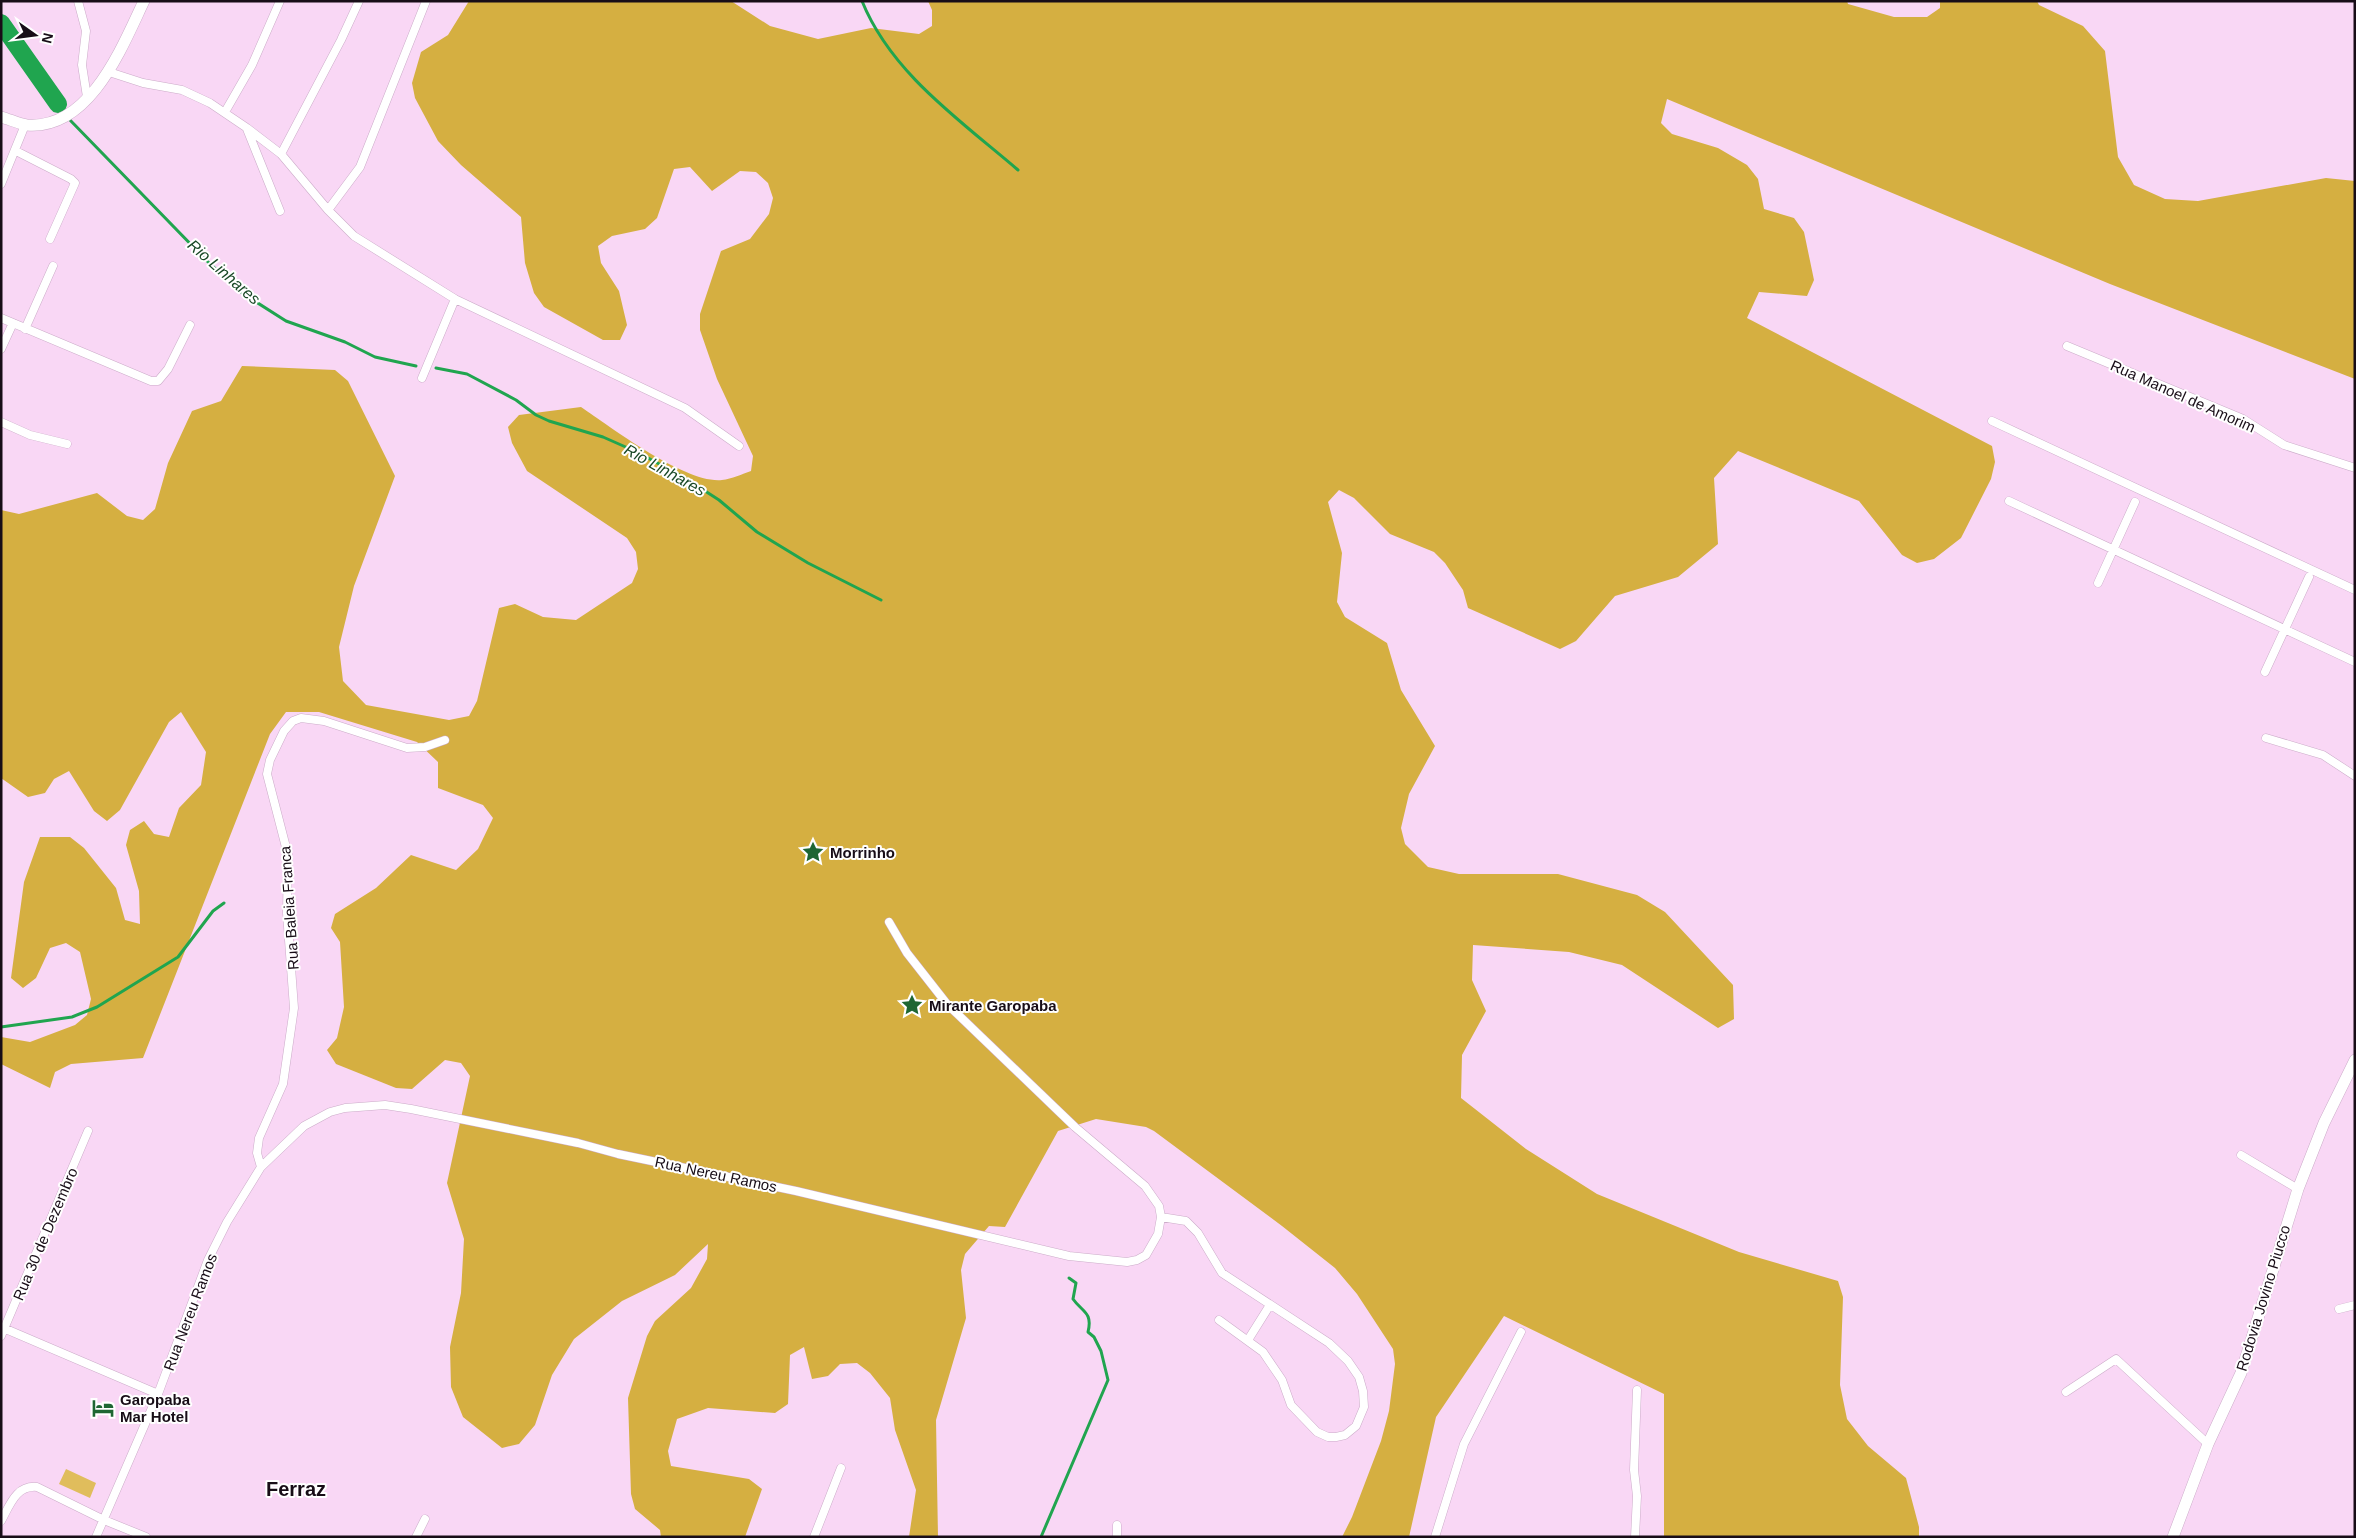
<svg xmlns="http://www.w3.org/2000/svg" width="2356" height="1538" viewBox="0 0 2356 1538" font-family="Arial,sans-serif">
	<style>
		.green { fill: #e0bd5c }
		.forest { fill: #d5af41 }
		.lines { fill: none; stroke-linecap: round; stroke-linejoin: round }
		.stream { stroke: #20a54f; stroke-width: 3 }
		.river { stroke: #20a54f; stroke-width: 18 }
		.street-casing { stroke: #ccacc9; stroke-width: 9 }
		.secondary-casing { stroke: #ccacc9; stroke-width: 12 }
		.street { stroke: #fff; stroke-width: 8 }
		.secondary { stroke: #fff; stroke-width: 11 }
		.labels { text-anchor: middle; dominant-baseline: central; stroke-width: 4; stroke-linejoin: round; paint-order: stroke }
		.street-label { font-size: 15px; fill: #180d17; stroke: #fff }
		.poi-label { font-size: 15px; font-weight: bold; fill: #180d17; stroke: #fff; text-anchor: start }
		.water-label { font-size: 16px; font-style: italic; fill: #1a4927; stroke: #fff }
		.district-label { font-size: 20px; font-weight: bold; fill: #180d17; stroke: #fff }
	</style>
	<rect width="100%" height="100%" fill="#f9d7f5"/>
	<path class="green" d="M66 1469 96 1483 90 1498 59 1484Z"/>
	<path class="forest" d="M469 1H731L770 26 818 39 871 28 919 34 932 26V10L928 1H1847L1848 4 1894 17H1927L1940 8V1H2037L2039 5 2083 26 2105 51 2118 157 2134 185 2165 199 2198 201 2326 178 2355 181V379L2110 284 1667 99 1661 123 1672 134 1718 148 1747 165 1758 179 1764 209 1794 218 1804 232 1814 280 1807 296 1759 292 1747 318 1992 446 1995 462 1991 479 1961 538 1934 559 1917 563 1902 555 1859 501 1738 451 1714 478 1718 544 1678 577 1615 596 1576 641 1560 649 1468 608 1463 590 1445 563 1434 552 1390 534 1354 498 1339 490 1328 502 1342 553 1337 602 1345 617 1387 643 1401 690 1435 746 1409 794 1401 828 1405 844 1428 867 1459 874H1558L1637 895 1665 912 1733 985 1734 1019 1718 1028 1622 965 1569 952 1473 945 1472 980 1486 1011 1462 1055 1461 1098 1526 1149 1597 1194 1739 1252 1838 1281 1843 1297 1840 1385 1847 1419 1868 1446 1906 1478 1919 1527V1537H1664V1394L1504 1316 1436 1417 1409 1537H1342L1352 1517 1381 1441 1389 1411 1395 1364 1393 1349 1357 1294 1335 1268 1282 1226 1154 1131 1146 1127 1096 1119 1058 1131 1005 1227 989 1226 965 1254 961 1270 966 1318 936 1420 938 1537H909L916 1490 895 1430 890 1398 870 1373 857 1363 840 1364 828 1376 812 1379 804 1347 790 1355 788 1404 775 1413 708 1408 677 1419 668 1451 671 1466 749 1479 762 1489 745 1537H661L660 1530 635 1509 631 1494 628 1398 647 1336 655 1321 691 1288 707 1259 708 1244 675 1275 622 1301 574 1339 552 1375 535 1425 519 1444 502 1448 463 1417 451 1387 450 1347 461 1293 464 1239 447 1183 470 1076 461 1063 445 1060 412 1089 396 1088 336 1064 327 1050 337 1038 344 1007 340 942 331 928 335 914 376 888 411 855 456 870 478 849 493 818 483 805 438 788V762L417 742 319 712H286L270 734 143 1058 71 1064 55 1072 50 1088 1 1064V1037L30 1042 75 1025 87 1015 91 999 80 952 66 943 50 948 36 978 23 988 11 978 24 882 40 837H70L84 848 116 888 125 920 140 924 139 891 126 845 130 830 144 821 154 834 169 837 179 808 201 785 206 752 181 712 169 722 120 810 107 821 94 811 69 771 54 779 45 793 28 797 1 778V510L19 514 97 493 127 516 143 520 155 509 168 463 192 411 221 401 242 366 335 370 348 381 395 476 354 586 339 647 343 681 366 705 449 720 469 716 477 701 499 608 515 604 543 617 576 620 632 583 638 569 636 552 627 538 527 471 512 443 508 427 519 415 581 407C612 428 686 484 722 480 732 479 742 474 751 471L753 456 717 379 700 330V314L721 251 750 239 769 214 773 198 768 183 756 172 740 171 712 191 690 167 674 169 657 218 645 229 612 236 598 246 601 263 619 291 627 325 620 340H603L544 307 534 293 525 263 521 217 461 165 438 141 415 98 412 83 421 52 448 35Z"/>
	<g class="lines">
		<path class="stream" d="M862 1C891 73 961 121 1018 170
			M69 119 207 261 242 293 286 321 345 342 375 357 416 366
			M436 368 467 374 516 400 536 415 549 421 603 437 637 452 685 478 719 500 757 532 808 563 881 600
			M1 1027 72 1017 97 1007 178 957 213 911 224 903
			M1041 1537 1108 1380 1101 1351 1094 1337 1088 1332C1093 1312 1082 1312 1073 1299L1076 1283 1069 1278"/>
		<path class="river" d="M1 23 58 104"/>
		<g class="street-casing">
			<path id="street" d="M78 1 86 31 82 65 87 97
				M109 72 143 83 182 90 210 103 247 128 281 154 328 210 354 236 455 299 685 408 739 446
				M225 112 252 65 280 1
				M247 129 280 211
				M16 151 71 179 75 183 50 239
				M281 154 341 40 359 1
				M1 184 25 125
				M328 210 360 167 426 1
				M1 318 151 381H158L168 369 190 325
				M25 329 53 266
				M2067 346 2243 419 2284 445 2355 468
				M1 349 13 323
				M422 378 455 299
				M1992 421 2355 590
				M1 422 30 435 67 444
				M2009 501 2355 662
				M2098 583 2135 502
				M2265 672 2309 577
				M2266 738 2323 755 2355 776
				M2241 1155 2298 1189
				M261 1167 257 1153 259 1138 283 1084 294 1008 287 913 288 855 267 774 270 760 284 731 293 721 301 718 324 721 407 748 425 747 445 740
				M1161 1217 1186 1221 1198 1233 1222 1273 1329 1343 1348 1361 1359 1377 1363 1391 1364 1407 1356 1426 1345 1435 1336 1437H1328L1317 1432 1291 1405 1282 1380 1263 1352 1219 1320
				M2339 1309 2355 1305
				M1 1327 158 1394
				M1 1336 88 1131
				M1248 1340 1270 1305
				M2066 1392 2116 1359 2208 1444
				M1 1521C10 1505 16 1485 37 1487L104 1520 146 1537
				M96 1537 158 1394 208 1260 227 1222 261 1167 304 1126 330 1112 345 1108 385 1105 411 1109 578 1143 618 1154 796 1191 1069 1256 1127 1262 1137 1260 1146 1255 1158 1234 1161 1217 1159 1206 1145 1186 1075 1127 947 1004 907 953 889 922
				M416 1537 425 1519
				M814 1537 841 1468
				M1117 1537V1525
				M1435 1537 1464 1444 1521 1332
				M1635 1537 1637 1496 1634 1470 1637 1390"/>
		</g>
		<g class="secondary-casing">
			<path id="secondary" d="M1 117C9 119 19 124 27 125 90 130 122 47 144 1
				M2173 1537 2208 1444 2241 1373 2298 1189 2324 1123 2355 1060"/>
		</g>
		<use href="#street" class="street"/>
		<use href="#secondary" class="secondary"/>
	</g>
	<defs>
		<g id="sight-bare" transform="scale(1.725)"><path d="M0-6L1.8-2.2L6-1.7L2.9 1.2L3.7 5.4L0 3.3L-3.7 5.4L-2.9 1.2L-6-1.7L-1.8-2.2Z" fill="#1e6633" stroke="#fff" stroke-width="2.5" paint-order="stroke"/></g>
		<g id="hotel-bare" transform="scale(1.725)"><path d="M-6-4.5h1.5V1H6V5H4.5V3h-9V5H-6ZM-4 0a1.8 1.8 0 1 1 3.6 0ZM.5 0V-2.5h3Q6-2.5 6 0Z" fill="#1e6633" stroke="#fff" stroke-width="2.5" paint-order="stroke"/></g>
	</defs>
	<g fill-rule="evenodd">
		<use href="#sight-bare" x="813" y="852"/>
		<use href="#sight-bare" x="912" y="1005"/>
		<use href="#hotel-bare" x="103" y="1408"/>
	</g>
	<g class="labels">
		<g class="street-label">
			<text transform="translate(2183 396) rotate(24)">Rua Manoel de Amorim</text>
			<text transform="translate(289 908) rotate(-94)">Rua Baleia Franca</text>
			<text transform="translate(716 1174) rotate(12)">Rua Nereu Ramos</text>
			<text transform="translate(45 1234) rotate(-67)">Rua 30 de Dezembro</text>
			<text transform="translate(2263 1298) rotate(-73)">Rodovia Jovino Piucco</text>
			<text transform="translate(190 1312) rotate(-69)">Rua Nereu Ramos</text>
		</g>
		<g class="poi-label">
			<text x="830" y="852">Morrinho</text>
			<text x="929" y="1005">Mirante Garopaba</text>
			<text x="120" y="1399">Garopaba<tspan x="120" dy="17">Mar Hotel</tspan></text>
		</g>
		<g class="water-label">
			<text transform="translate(224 272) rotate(41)">Rio Linhares</text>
			<text transform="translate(665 470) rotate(29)">Rio Linhares</text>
		</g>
		<g class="district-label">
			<text x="296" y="1489">Ferraz</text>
		</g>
	</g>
	<rect width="2356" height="1538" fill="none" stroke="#180d17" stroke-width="5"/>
	<g transform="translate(35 35) rotate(104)" stroke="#ffffff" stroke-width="4" paint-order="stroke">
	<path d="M0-4L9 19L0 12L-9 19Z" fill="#180d17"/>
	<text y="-8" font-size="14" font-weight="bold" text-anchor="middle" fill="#180d17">N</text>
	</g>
</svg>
